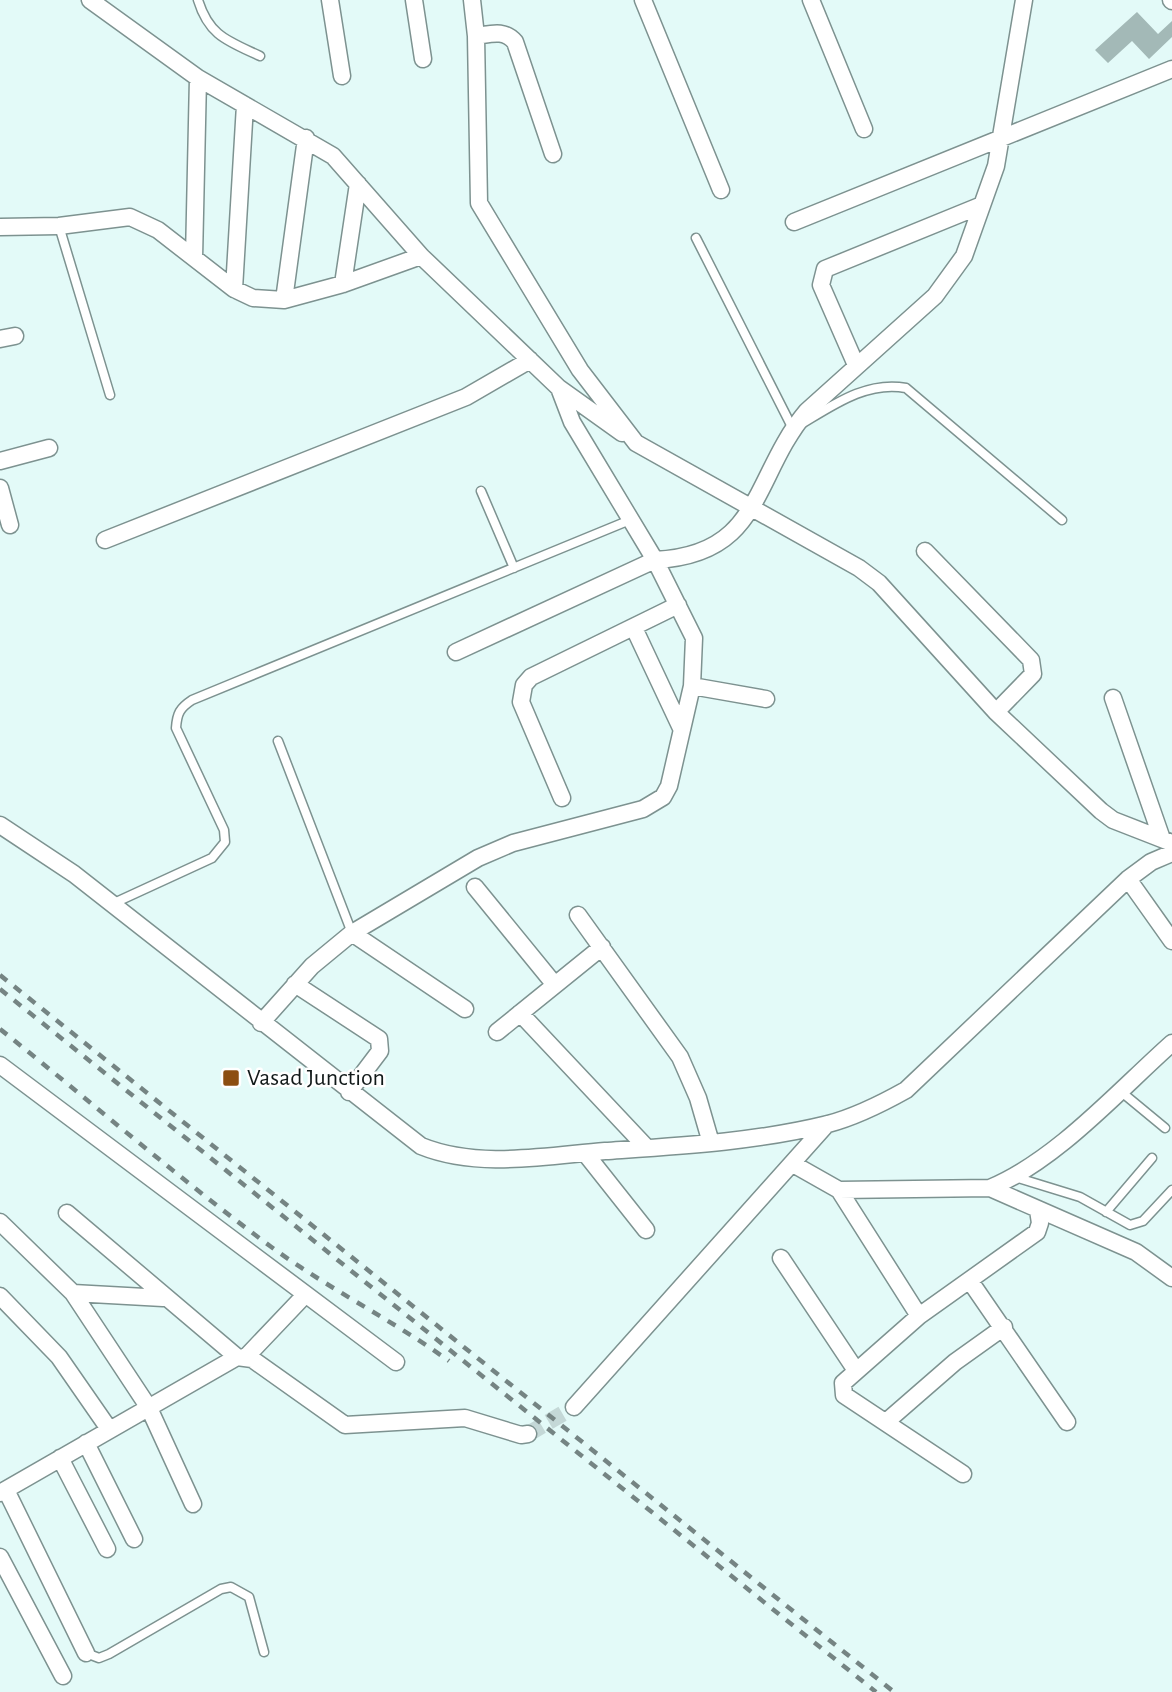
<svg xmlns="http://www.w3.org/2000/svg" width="1172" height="1692" viewBox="0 0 1172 1692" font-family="'Alegreya Sans',sans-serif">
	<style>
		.building { fill: #a3b9b7 }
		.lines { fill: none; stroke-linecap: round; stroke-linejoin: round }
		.street-tunnel { stroke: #c4d8d7; stroke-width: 16; stroke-dasharray: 16 8; stroke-linecap: butt }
		.lane-casing { stroke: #7d9290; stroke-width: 11 }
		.street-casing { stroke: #7d9290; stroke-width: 19 }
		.lane { stroke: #fff; stroke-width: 8 }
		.street { stroke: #fff; stroke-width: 16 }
		.rail { stroke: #758483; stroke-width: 4.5; stroke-dasharray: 9 9; stroke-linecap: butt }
		.poi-dot { fill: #8c4e11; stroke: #fff; stroke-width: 2.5 }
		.labels { text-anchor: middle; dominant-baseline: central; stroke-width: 5; stroke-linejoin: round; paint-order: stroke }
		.poi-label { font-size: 24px; fill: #111919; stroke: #fff; text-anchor: start }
	</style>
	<rect width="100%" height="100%" fill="#e3faf8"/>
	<path class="building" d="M1137 12 1158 34 1172 21V37L1149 59 1132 41 1108 63 1095 50Z"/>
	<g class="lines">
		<path class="street-tunnel" d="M528 1434 574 1407"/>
		<g class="lane-casing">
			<path id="lane" d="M198 0C209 36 228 41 260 56
				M59 226 110 395
				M696 238 793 429C828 409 864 380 906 388L1062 520
				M481 491 514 568
				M278 741 352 933
				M112 904 212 858 225 842 224 830 176 728C177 713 180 708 192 700L630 520
				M1119 1090 1165 1128
				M1015 1177 1080 1197 1130 1225 1143 1221 1172 1190
				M1106 1212 1152 1158
				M86 1653 99 1658 109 1654 221 1589 231 1587 249 1597 264 1652"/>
		</g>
		<g class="street-casing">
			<path id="street" d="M90 0 198 78 333 156 421 256 559 388 622 433
				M330 0 342 76
				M414 0 423 59
				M472 0 476 36 479 203 580 370 636 443 859 568 879 583 996 712 1101 811 1113 820 1172 843
				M643 0 721 190
				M811 0 864 129
				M1171 0 1172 1
				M476 36C491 34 504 29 515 42L553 154
				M794 222 1172 69
				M0 227 59 226 130 217 158 230 234 289 253 298 284 300 343 284 421 256
				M194 258 198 78
				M343 284 358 184
				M234 289 245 105
				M284 300 306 138
				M0 339 15 336
				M856 365 821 285 825 269 982 205
				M0 461 49 448
				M0 488 10 525
				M105 540 466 397 530 360
				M925 551 1031 660 1033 674 996 712
				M634 628 681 728
				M456 652 655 560C763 555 752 476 807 411L935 296 964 256 996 166 1024 0
				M692 686 766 699
				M1113 698 1162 839
				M562 798 521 702 524 685 531 677 678 605
				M0 825 74 874 421 1146C478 1169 545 1156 605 1151 679 1146 755 1142 828 1124 855 1117 881 1104 906 1090L1128 879 1151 862 1172 853
				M1128 879 1172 941
				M475 887 555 985
				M578 915 680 1057 698 1098 711 1143
				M352 933 465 1009
				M295 984 379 1039 380 1051 349 1092
				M520 1013 647 1148
				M261 1023 312 966 352 933 478 858 513 843 643 809 663 797 669 786 692 686 694 638 655 560 572 422 559 388
				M497 1032 602 947
				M0 1065 396 1362
				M585 1153 646 1230
				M793 1164 839 1190 990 1188 1136 1252 1172 1278
				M990 1188C1057 1160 1118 1091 1172 1043
				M839 1190 919 1316
				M67 1213 237 1357
				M0 1222 73 1293 163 1298
				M781 1258 855 1369
				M970 1281 1067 1422
				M73 1293 149 1408 193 1504
				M0 1296 59 1357 109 1429
				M246 1357 304 1296
				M574 1407 827 1124
				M886 1422 955 1362 1004 1327
				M86 1443 134 1539
				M60 1458 107 1549
				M963 1474 844 1395 843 1383 919 1316 1037 1232 1040 1223 1038 1210
				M6 1490 86 1653
				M0 1493 237 1357 252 1359 345 1425 465 1418 521 1435 528 1434
				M0 1557 63 1676"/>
		</g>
		<use href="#lane" class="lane"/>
		<use href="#street" class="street"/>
		<path class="rail" d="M0 975 894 1692
			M0 989 876 1692
			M0 1029C90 1101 177 1177 270 1246 327 1288 391 1319 449 1361"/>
	</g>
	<rect class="poi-dot" x="222" y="1069" width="18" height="18" rx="3.5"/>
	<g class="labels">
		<g class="poi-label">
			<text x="247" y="1078">Vasad Junction</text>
		</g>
	</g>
</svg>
